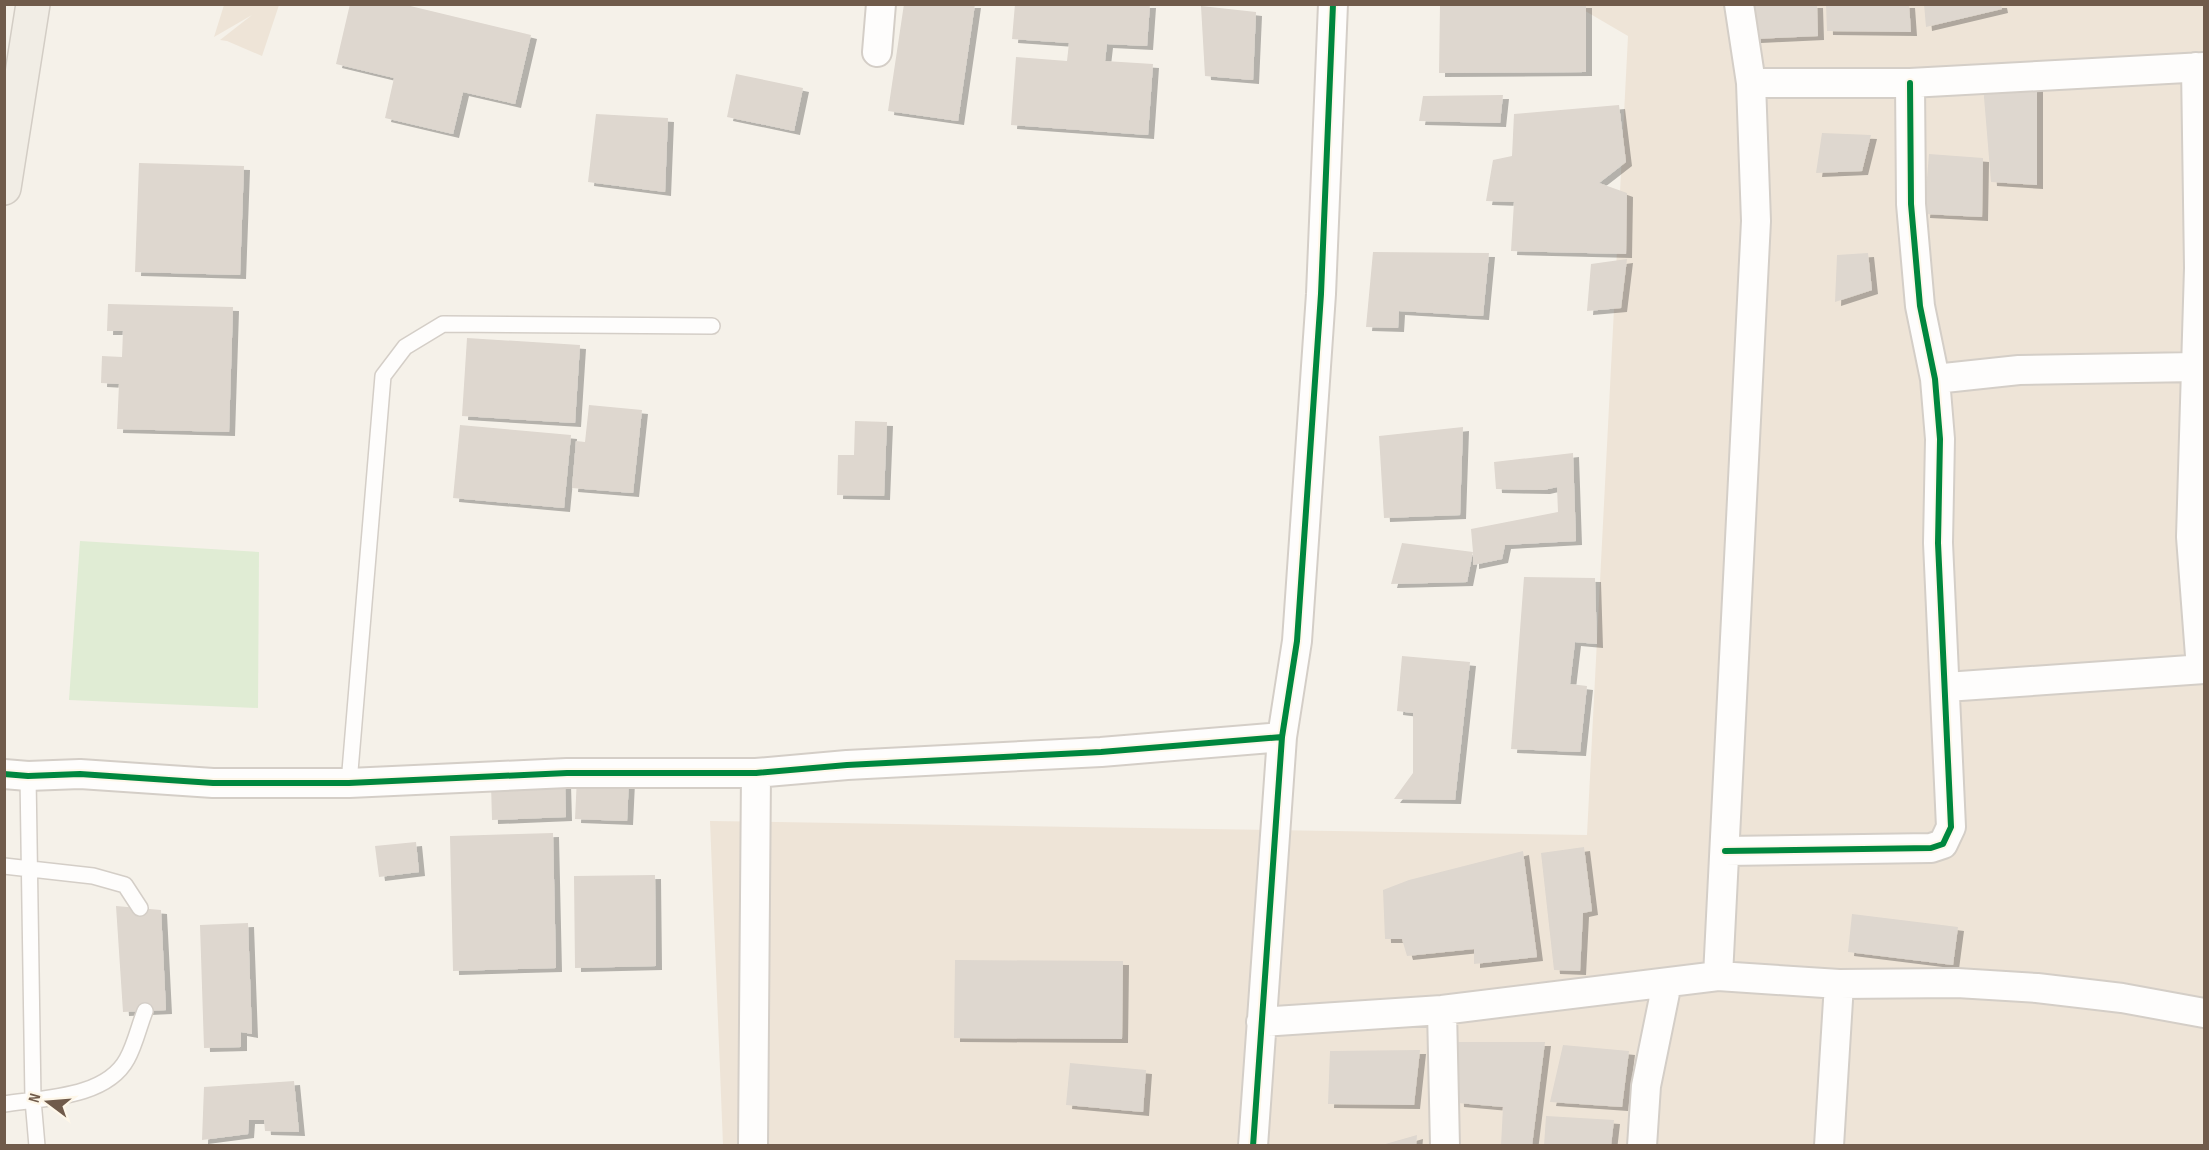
<svg xmlns="http://www.w3.org/2000/svg" width="2209" height="1150" viewBox="0 0 2209 1150" font-family="'Sofia Sans Condensed',sans-serif">
	<style>
		.residential { fill: #eee4d7 }
		.green { fill: #e0ecd4 }
		.building { fill: #ded7cf; filter: url(#shadow) }
		.lines { fill: none; stroke-linecap: round; stroke-linejoin: round }
		.service-casing { stroke: #d4cec7; stroke-width: 18 }
		.minor-casing { stroke: #d4cec7; stroke-width: 32 }
		.primary-casing { stroke: #d3cdc5; stroke-width: 36 }
		.service { stroke: #fefdfc; stroke-width: 15 }
		.minor { stroke: #fefdfc; stroke-width: 28 }
		.primary { stroke: #f1ede5; stroke-width: 33 }
		.cycleway-casing { stroke: #fef7e9; stroke-width: 10 }
		.cycleway { stroke: #00873e; stroke-width: 6 }
	</style>
	<defs>
		<filter id="shadow"><feDropShadow dx="6" dy="4" stdDeviation="0" flood-color="#0004"/></filter>
	</defs>
	<rect width="100%" height="100%" fill="#f5f1e9"/>
	<path class="residential" d="M224 5H279L262 56 227 41 220 40 252 15 214 37Z
		M1575 5H2204V1145H723L710 821 1587 835 1628 36Z"/>
	<path class="green" d="M80 541 259 552 258 708 69 700Z"/>
	<path class="building" d="M350 4H402L531 35 515 104 463 92 453 134 385 118 394 78 336 64Z
		M904 4H975L958 121 888 111Z
		M1015 4H1150L1147 46 1107 44 1105 61 1153 64 1148 135 1011 125 1016 57 1067 61 1069 43 1012 39Z
		M1440 4H1586V72L1439 73Z
		M1751 4H1817L1818 36 1755 39Z
		M1826 4H1909L1911 32 1827 31Z
		M1924 4H2001L2002 9 1926 27Z
		M1201 6 1256 12 1253 80 1205 76Z
		M736 74 803 88 794 131 727 117Z
		M2037 82V185L1991 182 1983 85Z
		M1503 95 1500 123 1419 121 1423 96Z
		M1619 105 1626 162 1599 183 1627 193 1626 254 1511 251 1514 202 1486 201 1493 160 1512 156 1514 114Z
		M596 114 668 118 665 192 588 182Z
		M1822 133 1871 135 1862 171 1816 173Z
		M1929 154 1983 158 1982 217 1924 214Z
		M139 163 244 166 240 275 135 272Z
		M1373 252 1489 253 1483 316 1399 311 1398 328 1366 327Z
		M1868 253 1872 290 1835 302 1837 255Z
		M1627 259 1621 308 1587 311 1591 264Z
		M108 304 233 307 229 432 117 429 119 384 101 383 102 356 122 357 123 331H107Z
		M467 338 580 345 575 423 462 416Z
		M589 405 642 410 633 493 572 488 576 441 585 442Z
		M855 421 887 422 884 496 837 495 838 455H854Z
		M460 425 571 435 564 508 453 498Z
		M1463 427 1460 515 1384 518 1379 436Z
		M1573 453 1576 541 1505 545 1502 559 1473 565V552L1467 582 1391 584 1402 543 1473 552 1471 529 1558 512 1557 487 1544 490 1496 489 1494 462Z
		M1524 577 1595 578 1597 644 1575 642 1570 684 1587 686 1580 752 1511 749Z
		M1402 656 1470 662 1455 800 1394 799 1413 773V713L1397 711Z
		M577 777 629 779 627 821 575 819Z
		M565 781 566 817 492 820 491 784Z
		M553 833 556 968 453 971 450 836Z
		M416 842 419 872 379 877 375 846Z
		M1584 847 1592 911 1583 913 1580 971 1554 970 1541 853Z
		M1523 851 1537 957 1474 964V949L1407 956 1402 939H1385L1383 890 1409 880Z
		M655 875 656 966 575 968 574 876Z
		M116 906 161 910 166 1010 123 1012Z
		M1852 914 1958 927 1953 965 1848 952Z
		M248 923 252 1034 241 1032V1047L204 1048 200 925Z
		M955 960 1123 961 1122 1039 954 1038Z
		M1455 1042H1545L1532 1146H1501L1503 1107 1458 1103Z
		M1563 1045 1629 1051 1622 1107 1550 1102Z
		M1420 1050 1414 1105 1328 1104 1330 1051Z
		M1070 1063 1146 1070 1143 1112 1066 1105Z
		M294 1081 299 1132 265 1131 264 1120H249L248 1134 202 1140 204 1087Z
		M1546 1116 1614 1120 1611 1146H1544Z
		M1417 1135 1416 1146H1382V1145Z"/>
	<g class="lines">
		<g class="service-casing">
			<path id="service" d="M28 776 33 1100 37 1146
				M349 783 383 376 405 347 443 324 712 326
				M4 866 93 876 125 885 140 908
				M4 1104C43 1098 106 1098 127 1059 135 1045 139 1026 145 1011"/>
		</g>
		<g class="minor-casing">
			<path id="minor" d="M877 52 881 4
				M2196 67 2199 268 2191 537 2201 669
				M1751 83H1910L2204 67
				M1935 379 2019 370 2196 367
				M1946 687 2204 669
				M4 774 28 776 80 774 213 783H349L567 773H756L847 765 1101 752 1282 737
				M1725 851 1931 848 1943 844 1951 827 1938 543 1940 439 1935 379 1920 306 1911 204 1910 83
				M1718 976 1756 221 1751 83 1739 4
				M1442 1010 1445 1146
				M1261 1022 1442 1010 1718 976 1839 984 1957 983 2037 988 2122 998 2204 1013
				M753 1146 756 773
				M1253 1146 1282 737 1297 641 1321 294 1333 4
				M1642 1146 1646 1086 1667 983
				M1829 1146 1839 984"/>
		</g>
		<g class="primary-casing">
			<path id="primary" d="M4 188 33 4"/>
		</g>
		<use href="#service" class="service"/>
		<use href="#minor" class="minor"/>
		<use href="#primary" class="primary"/>
		<g class="cycleway-casing">
			<path id="cycleway" d="M4 774 28 776 80 774 213 783H349L567 773H756L847 765 1101 752 1282 737
				M1725 851 1931 848 1943 844 1951 827 1938 543 1940 439 1935 379 1920 306 1911 204 1910 83
				M1253 1146 1282 737 1297 641 1321 294 1333 4"/>
		</g>
		<use href="#cycleway" class="cycleway"/>
	</g>
	<rect width="2209" height="1150" fill="none" stroke="#705b4b" stroke-width="12"/>
	<g transform="translate(48 1102) rotate(286)" stroke="#fef7e9" stroke-width="4.5" paint-order="stroke">
	<path d="M0-4.5L10 22L0 15L-10 22Z" fill="#705b4b"/>
	<text y="-9" font-size="16" font-weight="bold" text-anchor="middle" fill="#705b4b">N</text>
	</g>
</svg>
